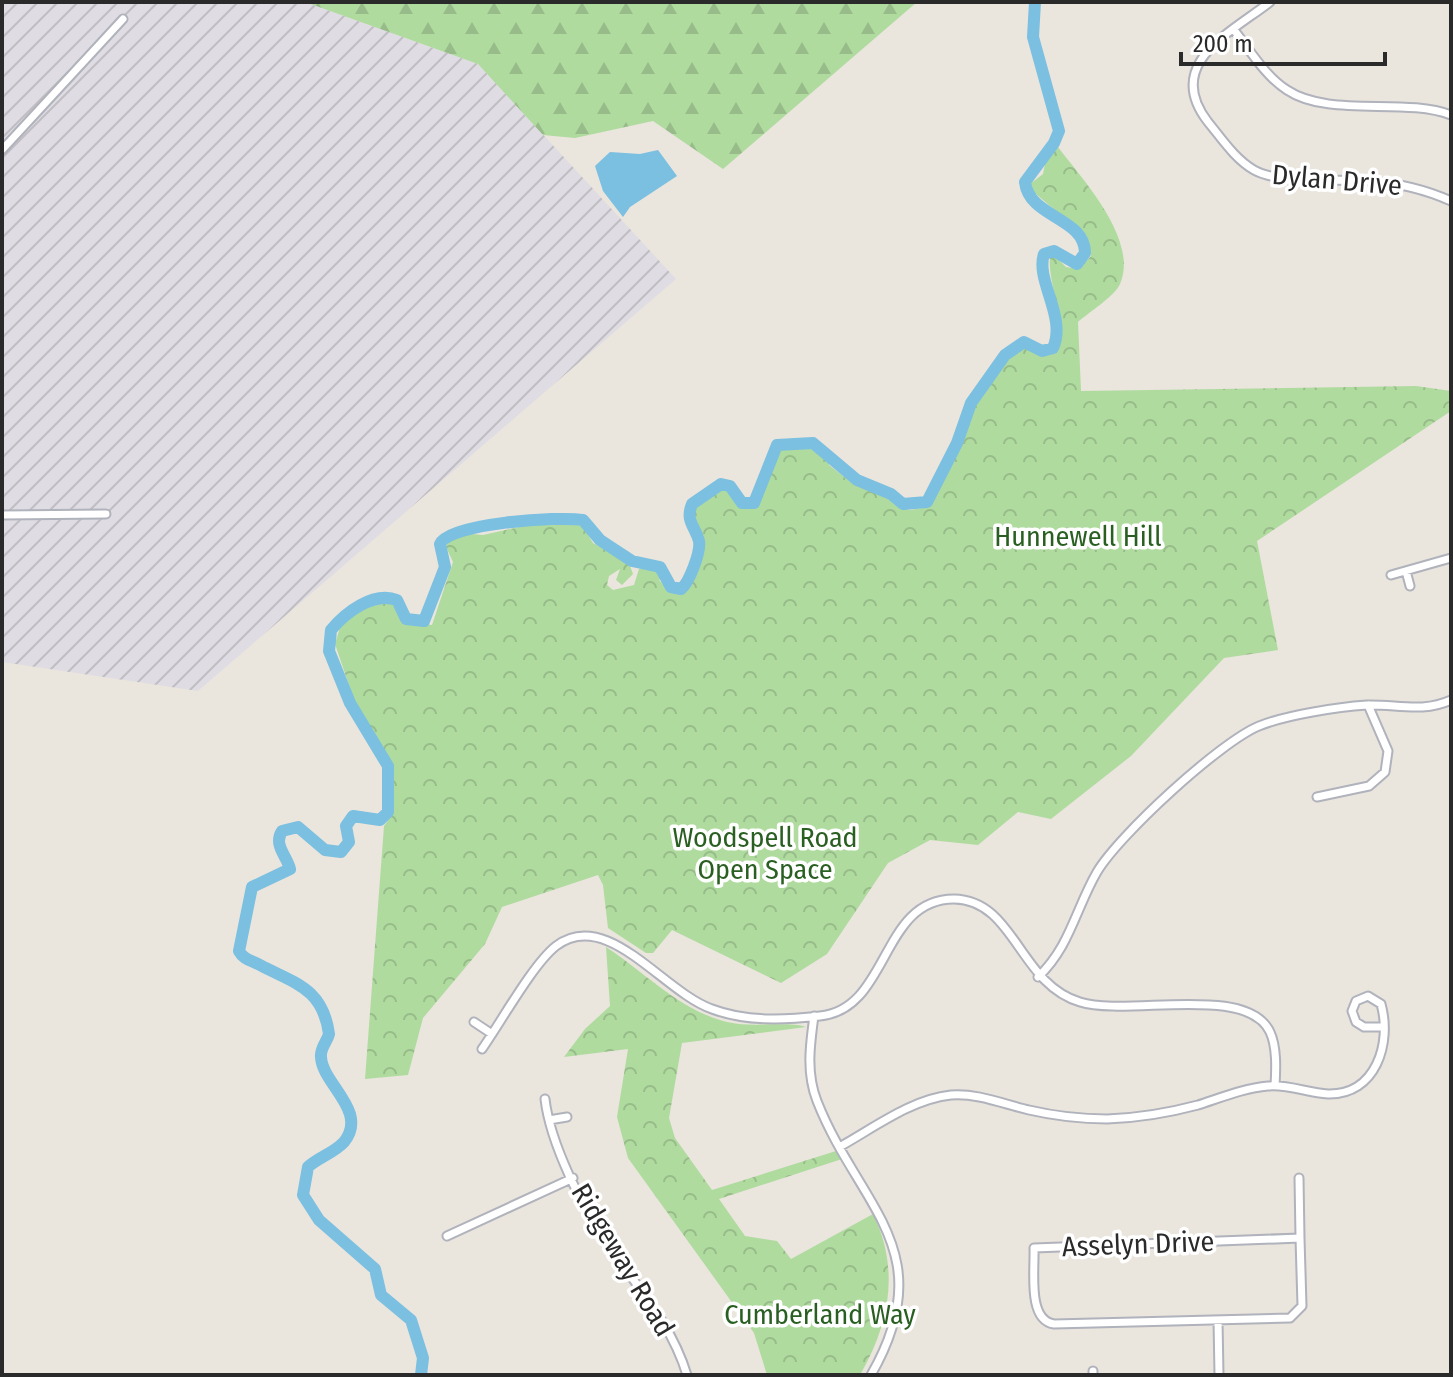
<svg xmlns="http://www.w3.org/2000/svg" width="1453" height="1377" viewBox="0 0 1453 1377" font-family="'Fira Sans Condensed',sans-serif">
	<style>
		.industrial { fill: url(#industrial-furrows) }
		.forest { fill: url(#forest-firs) }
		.park { fill: url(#park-crowns) }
		.water { fill: #7bbfe1 }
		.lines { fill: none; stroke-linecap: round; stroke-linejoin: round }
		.river { stroke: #7bbfe1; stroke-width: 12 }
		.minor-casing { stroke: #b0b2bc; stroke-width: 11 }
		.minor { stroke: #fff; stroke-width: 7 }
		.labels { text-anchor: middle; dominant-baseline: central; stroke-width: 7; stroke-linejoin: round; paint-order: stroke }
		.street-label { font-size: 28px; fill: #2a2a2a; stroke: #fff }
		.park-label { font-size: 28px; fill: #2a5f22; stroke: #fff }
	</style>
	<defs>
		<pattern id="industrial-furrows" width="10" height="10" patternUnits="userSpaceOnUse" patternTransform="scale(2)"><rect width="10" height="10" fill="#dfdde3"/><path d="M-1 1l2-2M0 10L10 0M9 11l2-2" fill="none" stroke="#c0bec3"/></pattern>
		<pattern id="forest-firs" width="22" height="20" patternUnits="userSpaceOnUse" patternTransform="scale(2)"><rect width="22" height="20" fill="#afdb9f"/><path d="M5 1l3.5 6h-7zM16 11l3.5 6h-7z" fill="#97bc89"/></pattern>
		<pattern id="park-crowns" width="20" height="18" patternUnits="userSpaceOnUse" patternTransform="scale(2)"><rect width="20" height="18" fill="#afdb9f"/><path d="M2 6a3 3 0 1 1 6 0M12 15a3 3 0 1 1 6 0" fill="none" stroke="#97bc89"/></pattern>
	</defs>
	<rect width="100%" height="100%" fill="#eae5dd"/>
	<path class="industrial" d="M2 2H305L478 64 676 279 198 691 2 662Z"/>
	<path class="forest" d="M305 2H917L723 169 653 121 575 138 543 135 478 64Z"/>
	<path class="park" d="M1058 147C1083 180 1139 240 1120 284 1114 297 1089 312 1078 322L1081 391 1416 386 1451 391V411L1257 541 1278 650 1224 658 1131 756 1051 819 1018 812 978 845 930 840 888 863 827 954 781 983 672 930 653 953H646L608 928 603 885 598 875 502 907 485 944 423 1018 408 1075 365 1079 384 826 392 815V764L357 709 335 644 341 624 367 607 386 600 396 605 402 620 432 625 453 562 446 547 450 538 461 533 483 535 542 522H580L593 543 629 563 633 574 622 585 616 580 620 569 609 576 607 585 613 590 634 585 639 569 654 566 664 576 659 580 668 589 679 591C708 571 702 544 691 517L697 503 707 500 720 487 727 489 740 503 754 502 779 447 820 449V452L829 458V465L852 483 883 495 897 506 910 510 928 507C937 496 940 485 945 473 965 429 983 378 1020 345 1089 370 1046 290 1050 258L1054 255 1066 267 1079 269 1091 256 1086 236 1031 190 1030 184 1043 174 1046 159Z
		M606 947C646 973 679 1010 727 1022 751 1028 788 1021 806 1027L682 1043 669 1118 675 1138 712 1190 836 1151 842 1159 719 1199 745 1236 777 1241 791 1259 873 1214C900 1269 890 1323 860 1375H767L754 1333 628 1158 617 1117 628 1049 564 1057 585 1029 610 1006Z"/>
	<path class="water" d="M658 150 677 176 630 207 623 217 603 191 595 166 610 152 640 154Z"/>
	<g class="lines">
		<path class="river" d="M421 1375 423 1358 411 1320 381 1295 375 1269 319 1220 303 1195 308 1167C319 1157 334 1153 344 1142 369 1111 322 1084 321 1057 320 1048 327 1042 329 1034 323 988 294 983 260 965 251 960 244 960 239 951L252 887 290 869C287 856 273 845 282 831L298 827 325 850 341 852 349 842 346 826 353 816 380 820 388 812V766L350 703 329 651 331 630C345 613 373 591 397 600L406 619 424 621 445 567 440 544C449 523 559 516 583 520L600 540 632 561 660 567 671 587 681 589C689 583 701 552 699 541 695 526 685 521 692 504L721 484 730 486 742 503H754L777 445 813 443 857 480 891 494 903 504 927 502 957 443 971 403 1005 355 1024 342 1042 351 1053 348C1067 317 1035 280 1044 254L1054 251 1077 264 1085 253C1085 217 1029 218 1025 182L1054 143 1059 131 1033 37 1035 2"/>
		<g class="minor-casing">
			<path id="minor" d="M1270 2C1230 33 1163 64 1208 122 1222 139 1235 159 1254 170 1281 185 1338 178 1369 181 1399 183 1424 189 1451 201
				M1234 30C1250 50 1265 76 1287 90 1329 118 1404 97 1451 115
				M2 150 123 19
				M2 515 106 514
				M1406 571 1410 586
				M1391 575 1451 558
				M1317 797 1369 786 1385 772 1388 751 1368 705
				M1038 977C1070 947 1076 908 1097 872 1119 835 1220 742 1259 726 1286 715 1338 707 1367 705 1396 704 1423 713 1451 700
				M814 1016C810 1045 806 1073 817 1101 858 1206 943 1250 871 1375
				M474 1022 492 1034
				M482 1049C501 1022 533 964 556 946 607 907 663 992 712 1009 746 1022 785 1020 820 1016 890 1009 880 899 954 899 1015 900 1019 984 1080 1002 1127 1017 1247 983 1270 1032 1277 1047 1276 1069 1275 1086
				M545 1099C550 1143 583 1209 608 1245 638 1288 671 1323 687 1375
				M549 1120 567 1117
				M841 1146C875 1127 912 1099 951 1095 978 1093 1003 1104 1029 1110 1055 1116 1081 1119 1107 1119 1138 1118 1168 1113 1198 1105 1220 1098 1244 1088 1268 1086 1288 1084 1308 1093 1328 1094 1376 1095 1392 1043 1381 1004L1368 996 1356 1001 1352 1011 1356 1022 1364 1027H1383
				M1299 1178 1300 1238
				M447 1236 573 1178
				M1300 1238 1302 1306 1290 1318 1054 1324C1027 1320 1035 1270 1034 1248Z
				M1218 1320 1219 1375
				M1093 1371V1375"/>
		</g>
		<use href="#minor" class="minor"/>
	</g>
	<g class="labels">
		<g class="street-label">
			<text transform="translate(1337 180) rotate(5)">Dylan Drive</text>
			<text transform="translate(1138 1244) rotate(-2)">Asselyn Drive</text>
			<text transform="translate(623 1260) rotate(59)">Ridgeway Road</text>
		</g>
		<g class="park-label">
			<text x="1078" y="536">Hunnewell Hill</text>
			<text x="765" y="837">Woodspell Road<tspan x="765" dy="32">Open Space</tspan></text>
			<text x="820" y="1314">Cumberland Way</text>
		</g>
	</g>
	<rect width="1453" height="1377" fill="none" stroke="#2a2a2a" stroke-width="8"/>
	<path d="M1181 52v12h204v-12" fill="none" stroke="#2a2a2a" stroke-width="4"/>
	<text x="1193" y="52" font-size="24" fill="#2a2a2a" stroke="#ffffff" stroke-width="6" paint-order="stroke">200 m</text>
</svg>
